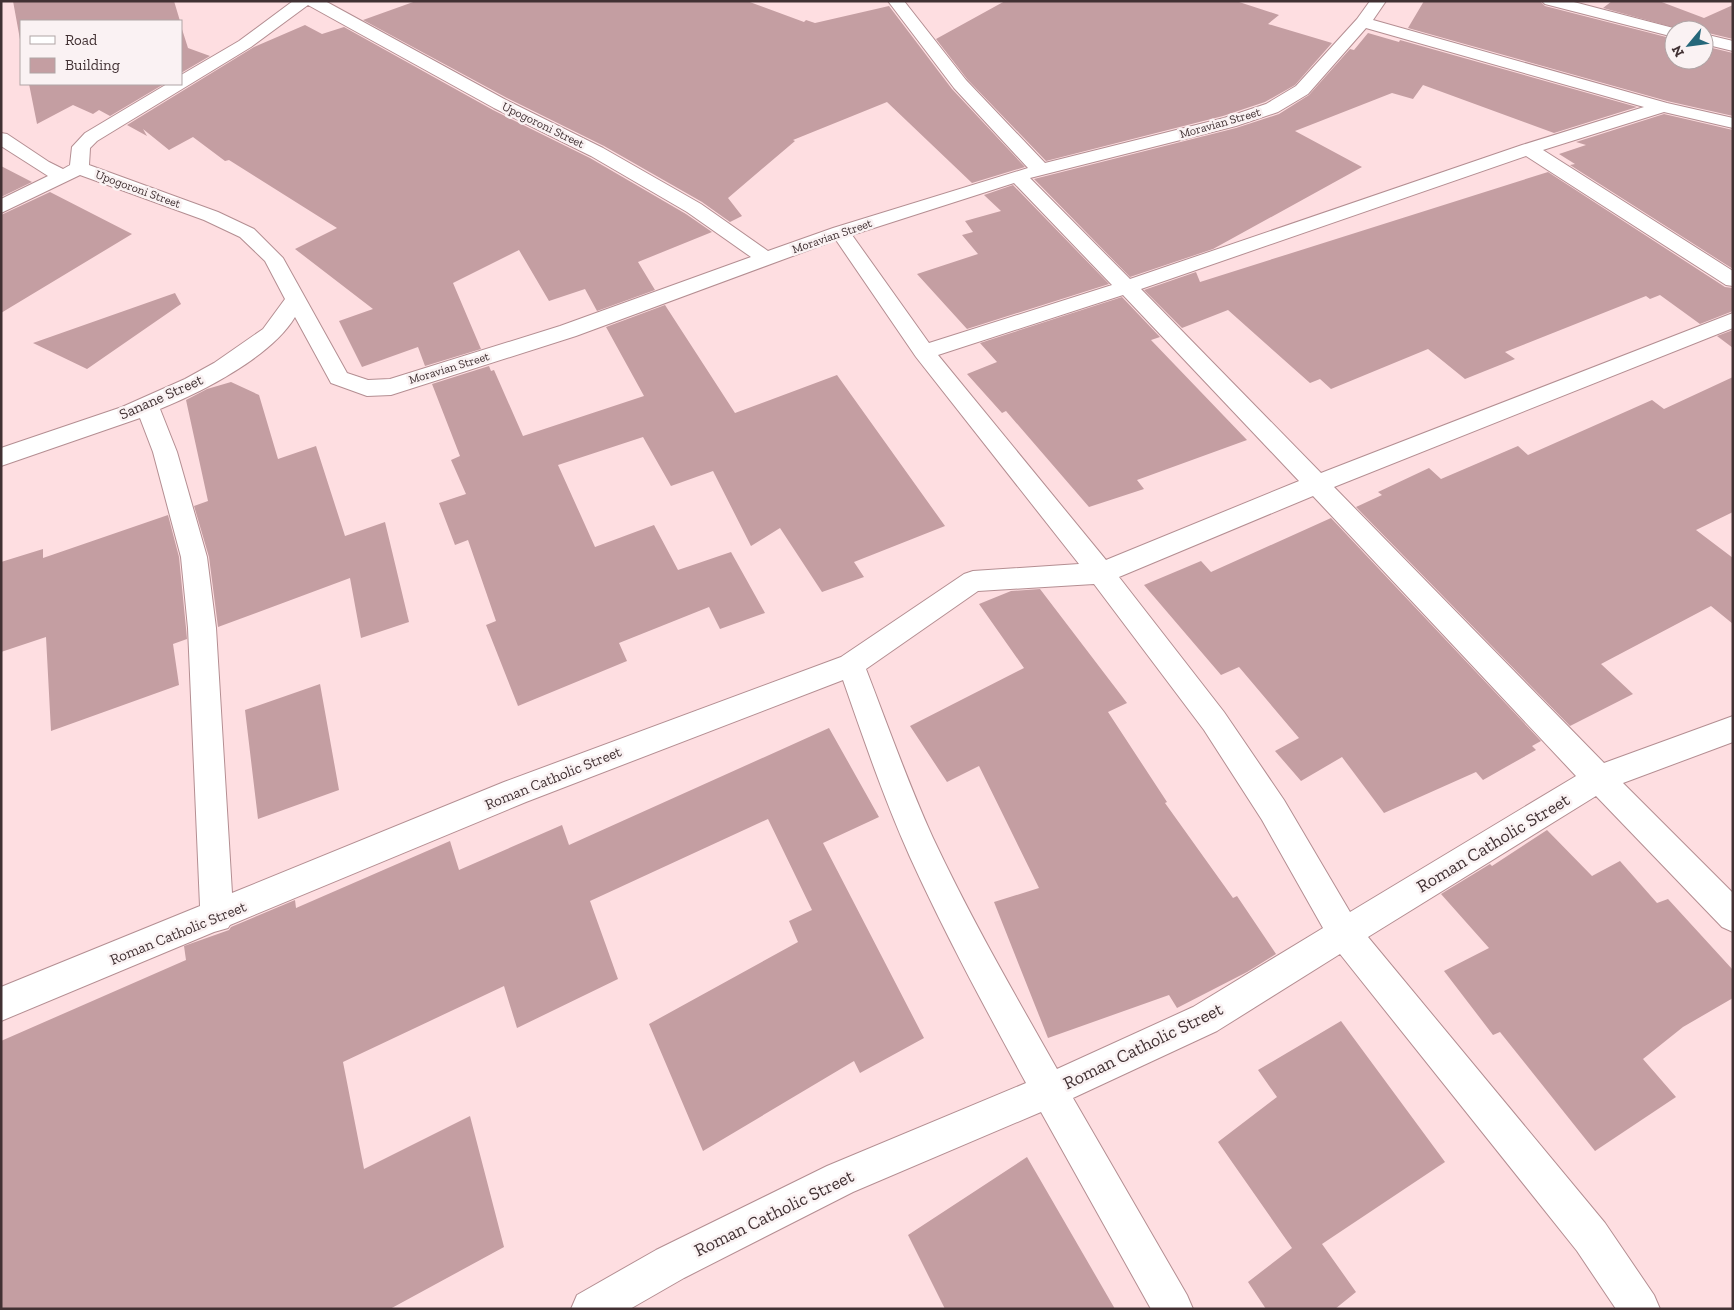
<svg xmlns="http://www.w3.org/2000/svg" width="1734" height="1310" viewBox="0 0 1734 1310" font-family="'Zilla Slab',serif">
	<style>
		.building { fill: #c49ea2 }
		.lines { fill: none; stroke-linecap: round; stroke-linejoin: round }
		.minor-casing { stroke: #b48e92; stroke-width: 2 }
		.minor { fill: #fff; fill-rule: evenodd }
		.labels { text-anchor: middle; dominant-baseline: central; stroke-width: 5; stroke-linejoin: round; paint-order: stroke }
		.far-street-label { font-size: 12px; fill: #413133; stroke: #faf2f3 }
		.street-label { font-size: 15px; fill: #413133; stroke: #faf2f3 }
		.near-street-label { font-size: 18px; fill: #413133; stroke: #faf2f3 }
	</style>
	<rect width="100%" height="100%" fill="#fedee1"/>
	<path class="building" d="M13 1H174L180 21H21V45Z
		M416 1H747L804 22 806 20 815 23 889 6 952 89 1025 167 972 183 887 102 793 140 795 141 728 198 742 216 730 222 702 202 604 146 507 98 363 20Z
		M1005 1H1236L1279 15 1268 24 1332 43 1295 85 1265 102 1223 116 1046 161 967 79 936 39Z
		M1424 1H1540L1545 6 1674 39V60H1704V46L1733 53V116L1667 101 1408 28Z
		M1612 1H1659L1704 18 1733 5V39L1704 32V30H1683L1603 8Z
		M305 25 322 34 344 27 493 110 590 158 686 214 712 232 638 262 655 290 597 311 585 289 549 301 519 250 453 283 481 349 425 366 418 347 362 367 339 321 373 309 295 249 337 228 229 160 225 161 193 137 169 150 143 129 147 136 127 125 254 47Z
		M181 26 188 48 210 56 181 73Z
		M1368 33 1399 42 1400 40 1637 107 1554 133 1423 85 1413 99 1392 93 1295 131 1362 167 1213 249 1130 277 1034 179 1236 128 1279 114 1309 95 1350 49 1354 50Z
		M29 84H164L110 116 99 110 93 114 73 105 37 124Z
		M1664 114 1733 130V269L1570 165 1575 164 1559 154 1586 145 1576 142Z
		M1 166 32 182 1 197Z
		M1548 172 1725 287 1733 288V311L1700 324 1660 295 1650 299 1646 296 1505 352 1515 359 1465 379 1428 349 1331 389 1320 379 1310 383 1228 310 1182 328 1144 290 1196 272 1200 282Z
		M1013 185 1109 284 967 329 917 274 978 254 962 235 973 232 965 221 1001 211 984 195Z
		M50 192 132 234 1 313V215Z
		M175 293 181 304 87 369 33 343Z
		M1122 297 1160 337 1151 340 1247 440 1137 480 1144 489 1089 507 1006 411 1002 413 967 374 997 362 980 343Z
		M665 305 735 413 837 375 945 526 854 562 864 577 822 592 780 528 751 546 713 471 671 486 643 437 558 465 595 547 654 525 678 570 731 552 765 613 720 629 709 607 619 643 627 661 518 706 486 625 496 621 468 540 455 545 439 503 466 494 451 460 460 456 432 384 489 366 491 371 494 370 523 436 644 396 606 327Z
		M1733 330V348L1717 336Z
		M1733 377V512L1696 530 1733 558V624L1711 606 1601 664 1633 694 1570 726 1356 507 1382 495 1378 492 1429 468 1441 479 1518 446 1528 455 1652 400 1664 409Z
		M231 382 259 395 278 459 316 446 345 536 385 522 409 622 361 638 350 578 218 627 209 557 194 506 208 501 186 400 207 389Z
		M168 515 179 557 186 628 187 639 173 644 179 685 51 731 46 637 1 652V562L43 549V558Z
		M1331 518 1541 741 1532 746 1536 750 1483 780 1476 772 1384 813 1342 757 1301 781 1275 751 1299 738 1239 667 1221 675 1144 585 1201 561 1211 572Z
		M1040 589 1127 703 1108 712 1167 802 1165 803 1233 898 1237 896 1276 954 1247 972 1177 1008 1169 995 1048 1038 994 902 1039 888 979 766 947 782 910 726 1024 668 979 604 1011 591Z
		M320 684 339 790 258 819 245 710Z
		M829 728 879 817 823 843 924 1038 860 1073 854 1061 703 1151 649 1024 798 942 789 921 812 910 768 819 590 901 618 979 517 1028 504 986 343 1062 364 1169 470 1116 504 1247 390 1309H1V1041L186 960 184 946 229 930 231 927 295 900 296 908 450 841 459 870 562 825 569 845Z
		M1547 830 1592 876 1620 861 1657 903 1668 899 1733 970V998L1683 1027 1643 1059 1676 1097 1595 1151 1500 1032 1493 1035 1444 971 1489 948 1441 894 1490 864 1492 866Z
		M1341 1021 1445 1162 1322 1244 1356 1292 1335 1309H1266L1248 1282 1292 1248 1218 1142 1277 1097 1258 1070Z
		M1027 1157 1115 1309H945L908 1235Z"/>
	<g class="lines">
		<g class="minor-casing">
			<path id="minor" d="M293 1H325L506 100 603 148 701 204 768 251 833 228 1028 168 954 88 888 1H904L966 80 1045 163 1224 118 1266 104 1296 86 1357 19 1370 1H1386L1373 20 1667 103 1733 118V128L1664 112 1543 150 1733 271V286L1726 285 1526 156 1141 289 1321 473 1733 313V328L1334 487 1604 763 1733 716V742L1623 783 1733 893V932L1722 927 1596 796 1368 937 1605 1223 1654 1295 1660 1309H1616L1577 1251 1340 954 1217 1031 1073 1098 1187 1295 1193 1309H1151L1041 1112 853 1192 684 1278 630 1309H571L577 1295 656 1250 827 1166 1026 1083C985 1008 945 934 910 857 884 799 864 740 843 680L526 802 230 925 228 928 214 932 1 1021V987L200 906 188 628 181 557 153 452 140 418 1 466V448L122 407 185 379 214 363 263 329 285 299 265 261 240 237 204 220 80 175 1 213V199L48 176 1 146V133L7 134 49 162 63 169 70 165 72 147 85 133 167 84H181V75L239 41ZM308 5 494 108 591 156 687 212 751 257 560 326 390 379 368 380 347 373 283 258 254 229 218 212 89 165 90 148 97 141 251 47ZM1366 28 1644 107 1522 145 1130 279 1030 178 1236 126 1278 112 1308 94ZM1014 183 1112 285 929 343 852 235ZM836 240 916 357 1079 564 973 571 964 574 841 657 504 782 232 893 216 628 207 557 177 452 160 409C202 392 271 357 295 317L331 383 367 396 391 395 576 336ZM1123 295 1299 481 1106 560 938 355ZM1313 496 1576 776 1350 912 1284 800 1224 712 1119 577ZM1094 584 1204 730 1262 820 1323 928 1193 1007 1057 1069C1014 993 970 917 933 838 908 783 888 726 866 669L978 591Z
				M1542 1H1570L1681 30H1674V37L1545 4Z
				M1704 34 1733 41V51L1704 44Z"/>
		</g>
		<use href="#minor" class="minor"/>
	</g>
	<g class="labels">
		<g class="far-street-label">
			<text transform="translate(1220 123) rotate(-16)">Moravian Street</text>
			<text transform="translate(543 125) rotate(26)">Upogoroni Street</text>
			<text transform="translate(138 189) rotate(20)">Upogoroni Street</text>
			<text transform="translate(832 236) rotate(-19)">Moravian Street</text>
			<text transform="translate(449 368) rotate(-17)">Moravian Street</text>
		</g>
		<g class="street-label">
			<text transform="translate(161 397) rotate(-24)">Sanane Street</text>
			<text transform="translate(553 778) rotate(-22)">Roman Catholic Street</text>
			<text transform="translate(178 933) rotate(-22)">Roman Catholic Street</text>
		</g>
		<g class="near-street-label">
			<text transform="translate(1493 843) rotate(-31)">Roman Catholic Street</text>
			<text transform="translate(1143 1046) rotate(-26)">Roman Catholic Street</text>
			<text transform="translate(774 1213) rotate(-26)">Roman Catholic Street</text>
		</g>
	</g>
	<rect width="1734" height="1310" fill="none" stroke="#413133" stroke-width="5"/>
	<rect x="20" y="20" width="162" height="65" fill="#faf2f3" stroke="#b0a5a6"/>
	<rect x="30" y="36" width="25" height="8" fill="#ffffff" stroke="#b0a5a6"/>
	<text x="65" y="45" font-size="15" fill="#413133">Road</text>
	<rect x="30" y="58" width="25" height="15" fill="#c49ea2" stroke="#b0a5a6"/>
	<text x="65" y="70" font-size="15" fill="#413133">Building</text>
	<g transform="translate(1689 45) rotate(241)"><circle r="24" fill="#faf2f3" stroke="#b0a5a6"/>
	<path d="M0-4L9 19L0 12L-9 19Z" fill="#25677a"/>
	<text y="-8" font-size="14" font-weight="bold" text-anchor="middle" fill="#413133">N</text>
	</g>
</svg>
